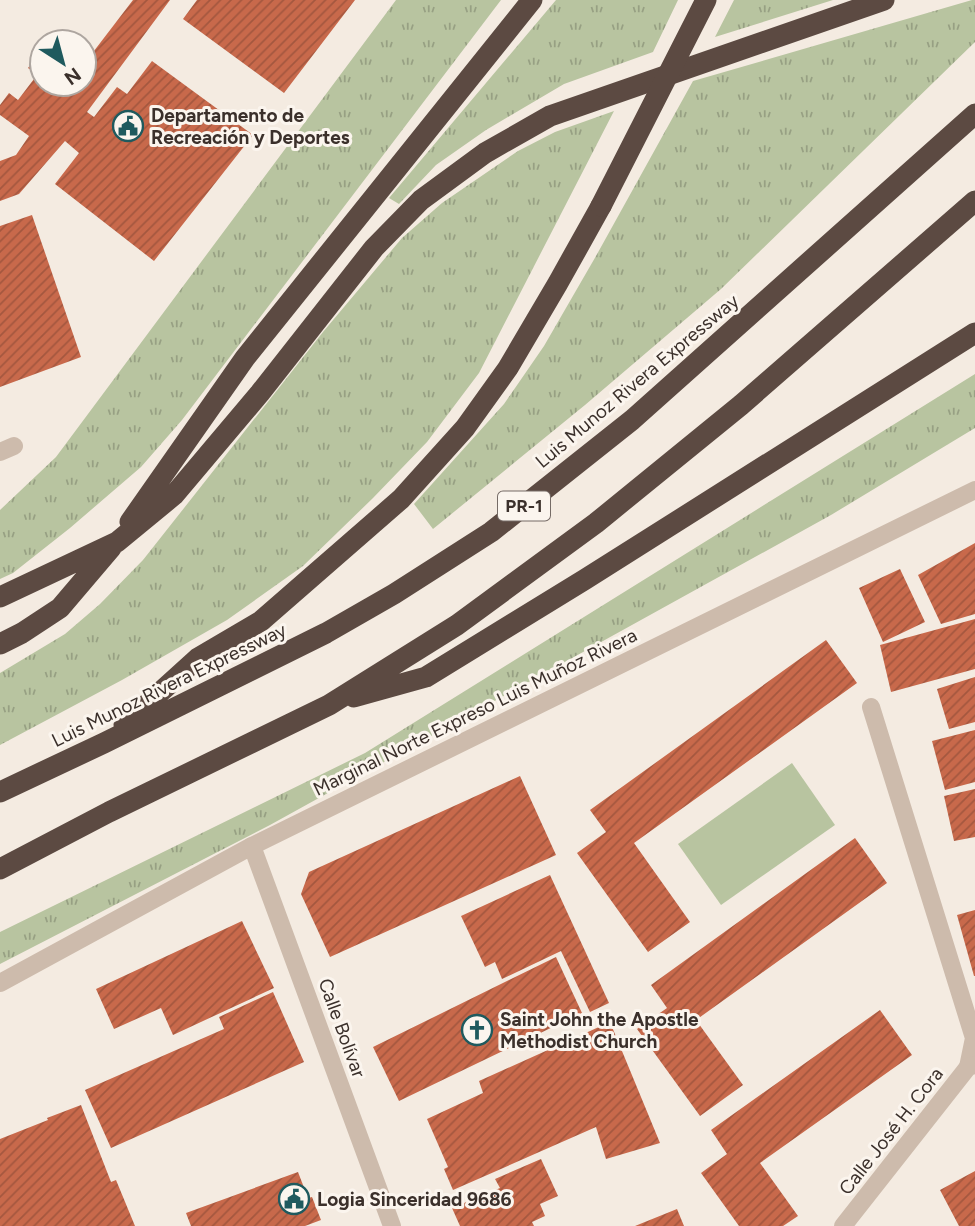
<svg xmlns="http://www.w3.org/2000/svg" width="975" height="1226" viewBox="0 0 975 1226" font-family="Figtree,sans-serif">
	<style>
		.grass { fill: url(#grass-tufts) }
		.park { fill: #b8c4a0 }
		.building { fill: url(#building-hatch) }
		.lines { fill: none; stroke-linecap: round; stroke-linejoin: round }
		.service { stroke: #cdbbac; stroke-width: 18 }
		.minor { stroke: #cdbbac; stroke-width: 18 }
		.tertiary { stroke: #cdbbac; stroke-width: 18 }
		.motorway { stroke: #5c4a42; stroke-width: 21 }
		.motorway-bridge { stroke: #5c4a42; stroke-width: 21 }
		.labels { text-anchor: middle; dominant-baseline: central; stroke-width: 6; stroke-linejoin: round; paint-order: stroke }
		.shield { fill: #fbf5ee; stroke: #756b66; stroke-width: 2 }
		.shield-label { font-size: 18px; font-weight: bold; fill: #3b302b }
		.poi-label { font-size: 19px; font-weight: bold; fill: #3b302b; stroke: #fbf5ee; text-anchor: start }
		.street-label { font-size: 19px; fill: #3b302b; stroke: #fbf5ee }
	</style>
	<defs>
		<pattern id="grass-tufts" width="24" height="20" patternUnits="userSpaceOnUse" patternTransform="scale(1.75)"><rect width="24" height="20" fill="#b8c4a0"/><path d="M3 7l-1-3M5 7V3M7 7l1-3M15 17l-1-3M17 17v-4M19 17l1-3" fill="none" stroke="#97a083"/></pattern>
		<pattern id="building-hatch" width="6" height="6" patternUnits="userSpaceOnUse" patternTransform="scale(1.75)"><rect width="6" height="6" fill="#c8694b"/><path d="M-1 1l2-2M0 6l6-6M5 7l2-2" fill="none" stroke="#a4573f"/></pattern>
	</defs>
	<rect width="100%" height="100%" fill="#f4ebe1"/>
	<path class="grass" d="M396 0H501L182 420 141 467 70 528 13 573 0 579V510L56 457Z
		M556 0H678L653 52 564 84 486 130 436 165 399 204 389 198Z
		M734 0H833L715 37Z
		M972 0H975V42L721 289 585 405 433 529 414 504 504 404 544 346 596 256 693 81Z
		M614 111 479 373 427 442 373 498 303 566 227 620 122 680 0 745V673L65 634 100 604 143 560 323 332 402 238 442 203 518 151 555 132Z
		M975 374V428L831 515 270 825 0 964V932L365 753Z"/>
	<path class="park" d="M792 763 835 825 721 905 678 844Z"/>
	<path class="building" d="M133 0H170L87 112 94 117 117 87 127 94 152 61 253 135 154 261 55 184 79 153 65 141 19 194 0 201V161L16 155 29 136 0 115V105L9 93 18 100 37 75 28 68 42 49V84H84V64Z
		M197 0H355L284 93 183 19Z
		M32 215 81 357 0 387V226Z
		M975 543V614L941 624 918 575Z
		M900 569 925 622 883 642 859 588Z
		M975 619V669L891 692 880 645Z
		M826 640 857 683 634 843 690 922 648 952 577 853 606 832 590 810Z
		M975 677V722L949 729 937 689Z
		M975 730V782L945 790 932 741Z
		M520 776 556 855 330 957 301 894 309 872Z
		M975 789V837L954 841 944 796Z
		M855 838 887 883 696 1020 743 1085 700 1116 637 1029 667 1008 651 985Z
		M550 875 609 1003 590 1012 561 951 502 979 495 962 485 967 461 916Z
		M975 910V976H974L957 915Z
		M242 921 274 988 173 1035 161 1008 114 1029 96 989Z
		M556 957 582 1013 399 1101 373 1047Z
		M273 992 304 1062 111 1148 85 1090 224 1029 219 1017Z
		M880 1010 912 1055 760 1163 798 1216 783 1226H739L701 1173 727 1154 711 1130Z
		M610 1022 660 1143 606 1159 596 1127 453 1190 444 1169 448 1167 427 1119 483 1093 479 1081Z
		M81 1105 111 1182 116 1180 135 1226H0V1139L48 1120 47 1118Z
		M541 1159 558 1196 540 1204 545 1216 532 1222 534 1226H460L452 1208 500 1188 495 1179Z
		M975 1171V1226H959L940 1190Z
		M298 1172 308 1198 312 1197 321 1220 305 1226H191L186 1213Z
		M677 1209 684 1226H635Z"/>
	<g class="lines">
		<path class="service" d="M0 452 14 446
			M871 707 974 1038 968 1067"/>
		<path class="minor" d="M0 983 252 846 975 490
			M843 1226 968 1067 975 1065"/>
		<path class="tertiary" d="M252 846 392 1226"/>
		<path class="motorway" d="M130 522 245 358 532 0
			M0 597 117 542 174 495 260 393 374 248 421 200 485 153 550 116 884 0
			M0 644 22 633 60 608 111 548
			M354 697 426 677 584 580 975 333
			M124 725 198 658 261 621 401 499 465 428 508 368 558 283 601 206
			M0 792 104 743 326 633 394 594 491 532 632 420 975 114
			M0 869 109 812 329 705 457 625 596 523 741 405 975 201"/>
		<path class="motorway-bridge" d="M601 206 706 0"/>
	</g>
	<defs>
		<g id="civic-ring" transform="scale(1.575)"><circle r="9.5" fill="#fbf5ee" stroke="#1f5a5e" stroke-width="1.5"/><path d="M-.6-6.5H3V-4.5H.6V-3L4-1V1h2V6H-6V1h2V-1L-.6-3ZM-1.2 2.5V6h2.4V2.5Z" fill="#1f5a5e"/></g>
		<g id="church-ring" transform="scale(1.575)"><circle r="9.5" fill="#fbf5ee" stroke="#1f5a5e" stroke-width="1.5"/><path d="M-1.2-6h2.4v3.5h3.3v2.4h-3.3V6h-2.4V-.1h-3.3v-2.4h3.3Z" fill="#1f5a5e"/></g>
	</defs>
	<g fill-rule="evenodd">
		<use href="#civic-ring" x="128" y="126"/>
		<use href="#church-ring" x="477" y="1030"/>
		<use href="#civic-ring" x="294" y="1199"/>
	</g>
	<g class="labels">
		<rect class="shield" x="498" y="491.5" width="52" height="29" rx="5"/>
		<g class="shield-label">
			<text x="524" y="506">PR-1</text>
		</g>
		<g class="poi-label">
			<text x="151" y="115">Departamento de<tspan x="151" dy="22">Recreación y Deportes</tspan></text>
			<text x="500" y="1019">Saint John the Apostle<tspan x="500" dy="22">Methodist Church</tspan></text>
			<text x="317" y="1199">Logia Sinceridad 9686</text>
		</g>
		<g class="street-label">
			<text transform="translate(637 381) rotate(-40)">Luis Munoz Rivera Expressway</text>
			<text transform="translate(169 685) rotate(-26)">Luis Munoz Rivera Expressway</text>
			<text transform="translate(475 712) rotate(-26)">Marginal Norte Expreso Luis Muñoz Rivera</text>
			<text transform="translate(342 1028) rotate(70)">Calle Bolívar</text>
			<text transform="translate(891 1131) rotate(-52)">Calle José H. Cora</text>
		</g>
	</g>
	<g transform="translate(63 63) rotate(144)"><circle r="33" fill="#fbf5ee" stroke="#aea6a0" stroke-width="2"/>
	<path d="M0-5L12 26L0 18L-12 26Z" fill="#1f5a5e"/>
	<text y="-10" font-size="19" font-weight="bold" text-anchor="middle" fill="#3b302b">N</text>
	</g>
</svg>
